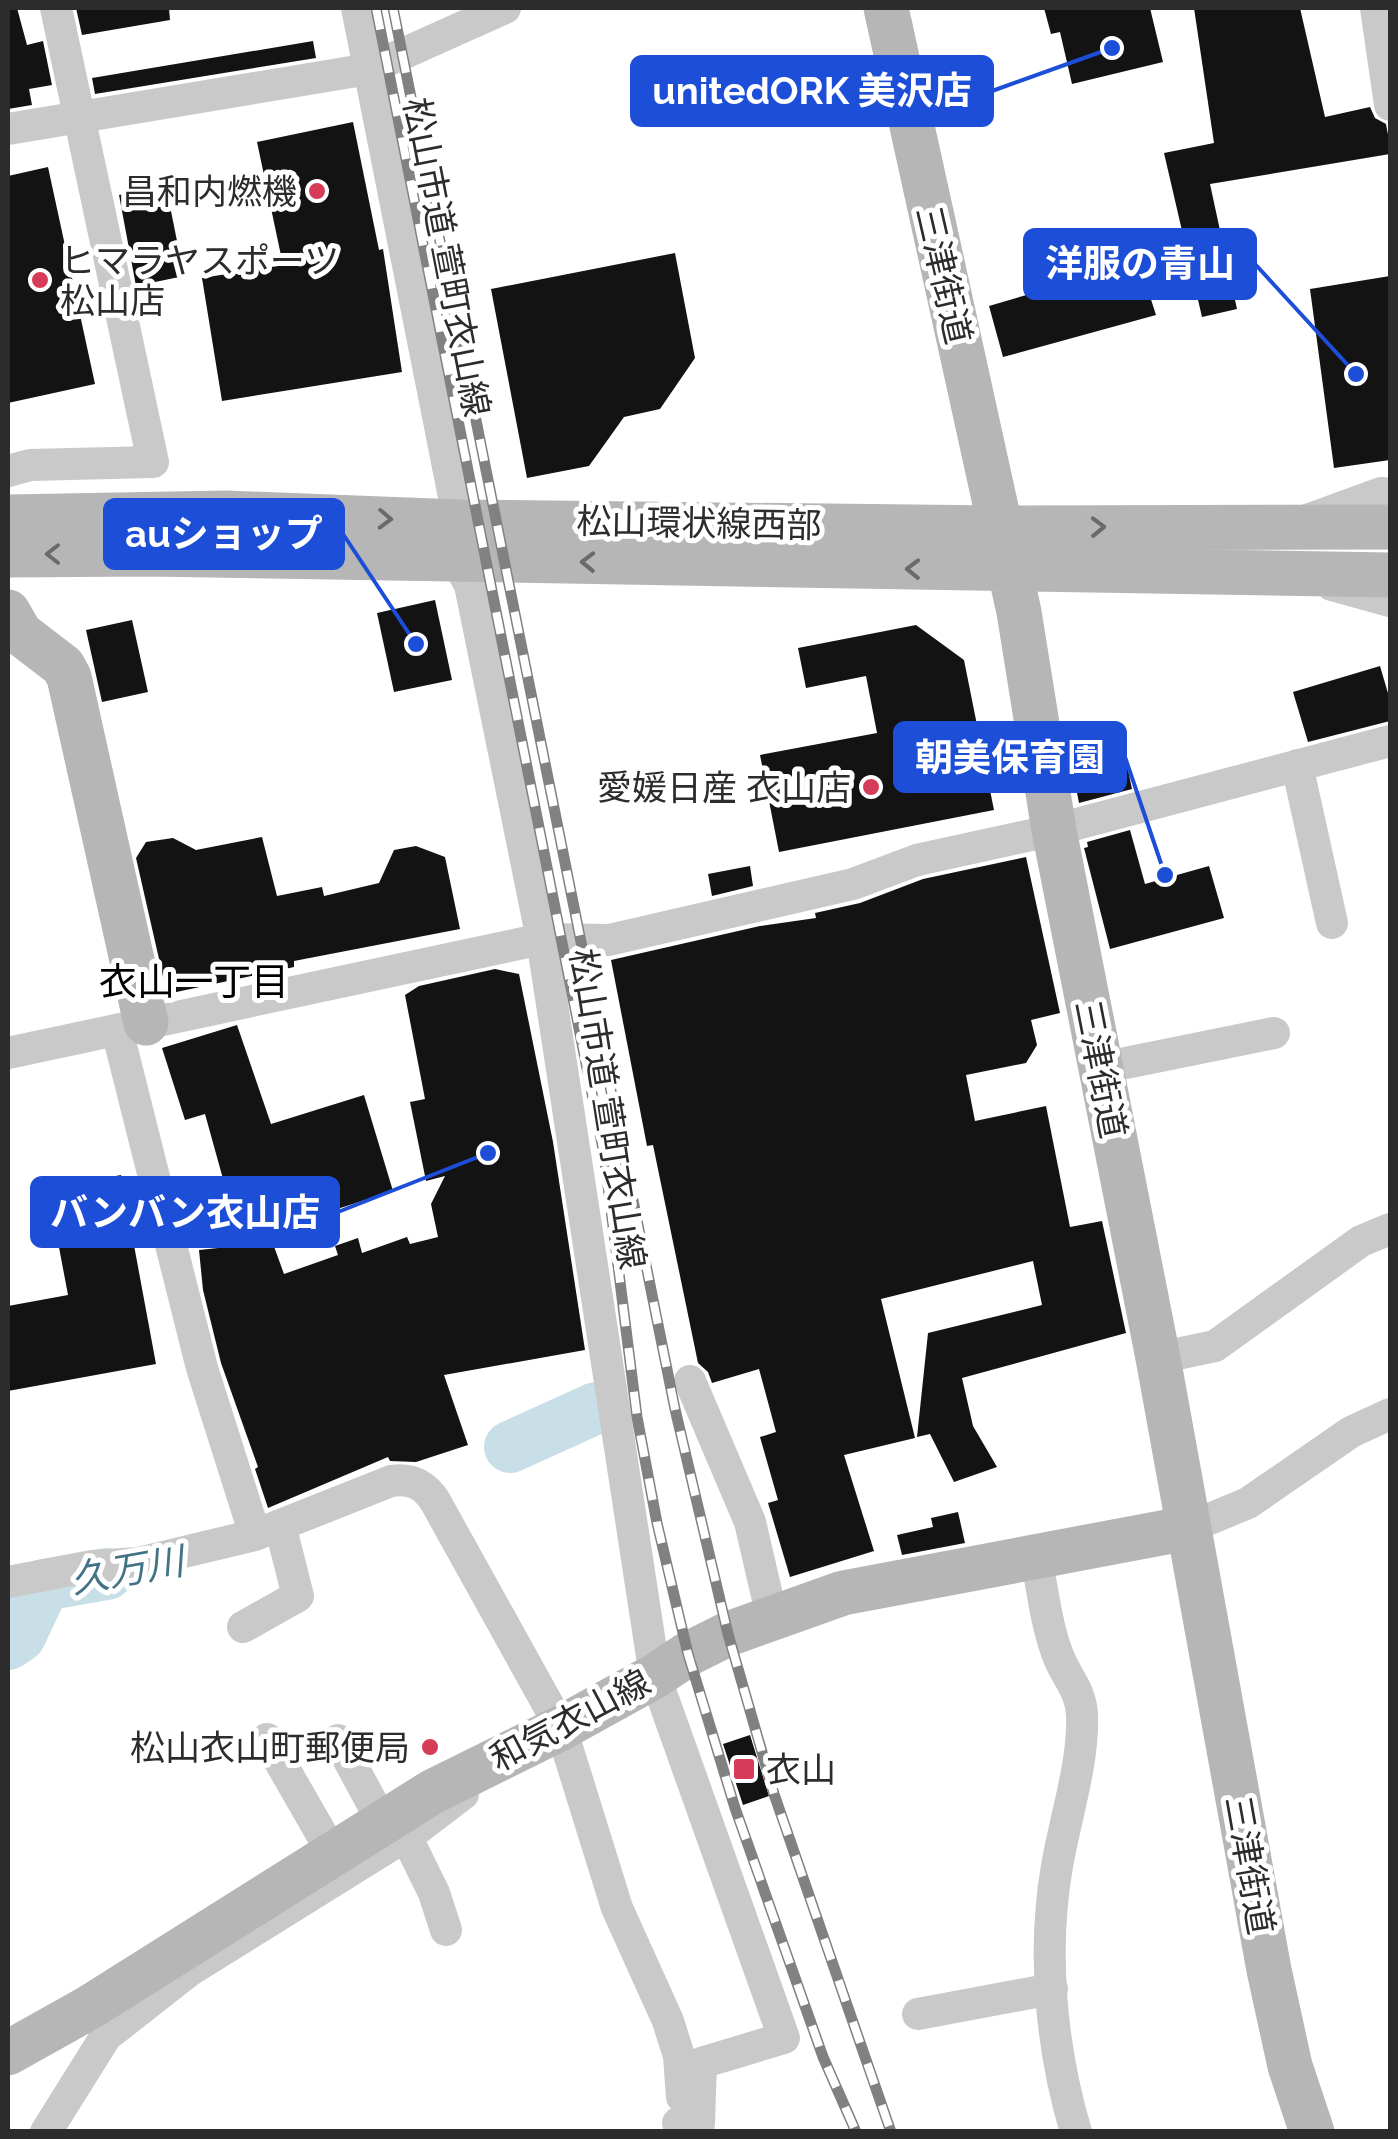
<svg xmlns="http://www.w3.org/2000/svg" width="1398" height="2139" viewBox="0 0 1398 2139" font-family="Raleway,'Noto Sans JP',sans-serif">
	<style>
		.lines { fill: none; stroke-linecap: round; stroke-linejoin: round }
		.river { stroke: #c8dfe7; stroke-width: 52 }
		.building { fill: #131313 }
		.street { stroke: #c9c9c9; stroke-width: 32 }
		.secondary { stroke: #b6b6b6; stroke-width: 45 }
		.rail-casing { stroke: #818181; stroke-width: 11 }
		.rail { stroke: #fff; stroke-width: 8; stroke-dasharray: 22; stroke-linecap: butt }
		.oneway { stroke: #6a6a6a }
		.poi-dot { fill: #d63b57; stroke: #fff; stroke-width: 4 }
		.labels { text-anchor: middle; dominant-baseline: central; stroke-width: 10; stroke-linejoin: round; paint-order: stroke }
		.poi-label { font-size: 35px; fill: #2c2c2c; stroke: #fff; text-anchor: end }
		.street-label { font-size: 35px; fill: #2c2c2c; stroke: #fff }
		.neighbourhood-label { font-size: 38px; fill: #000; stroke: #fff }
		.water-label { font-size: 38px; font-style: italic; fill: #417387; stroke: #fff }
		.leader { fill: none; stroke: #1d4ed8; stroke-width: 4 }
		.callout-dot { fill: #1d4ed8; stroke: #fff; stroke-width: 4 }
		.callout { fill: #1d4ed8; stroke: #1d4ed8; stroke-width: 4 }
		.callout-label { font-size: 38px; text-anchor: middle; font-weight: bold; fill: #fff }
	</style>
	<rect width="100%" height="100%" fill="#fff"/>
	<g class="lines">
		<path class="river" d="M510 1447 596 1408
			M8 1644 20 1636 44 1585 107 1574"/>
	</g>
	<path class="building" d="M8 8H17L27 45 43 41 52 85 29 89 32 105 8 109Z
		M76 8H169L170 20 82 35Z
		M1044 8H1150L1163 62 1072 84 1060 32 1051 34Z
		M1194 8H1300L1325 117 1370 107 1375 118 1386 124 1390 145V154L1210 184 1237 309 1202 317 1164 153 1214 143Z
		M313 41 316 58 95 94 92 78Z
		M353 122 379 250 383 249 402 372 222 401 202 278 283 265 257 142Z
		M48 167 95 384 8 403V176Z
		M166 186 184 276 136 286 119 195Z
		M675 253 695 358 660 409 624 417 589 466 527 478 491 289Z
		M1139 262 1156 315 1003 357 989 306Z
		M1390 276V460L1334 468 1310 289Z
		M435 600 452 680 394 692 377 613Z
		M132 620 148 692 102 702 86 630Z
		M916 625 964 660 994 810 779 852 760 755 877 733 866 676 806 688 798 648Z
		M1380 666 1390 700V721L1308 742 1293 692Z
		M1124 751 1132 789 1079 803 1071 762Z
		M1130 830 1145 884 1209 866 1224 918 1110 949 1084 848 1088 847 1087 842Z
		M262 837 277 896 322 887 324 896 379 883 394 850 416 846 445 857 460 929 294 961V967L167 994 136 858 146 842 173 838 196 850Z
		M1026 857 1060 1013 1031 1020 1037 1045 1026 1063 966 1075 975 1121 1046 1106 1070 1227 1102 1221 1126 1333 962 1378 973 1426 997 1467 954 1482 930 1434 917 1437 928 1333 1042 1305 1033 1261 881 1299 915 1438 844 1455 874 1551 790 1577 768 1503 778 1500 760 1437 776 1432 759 1369 712 1383 708 1372 698 1363 653 1145 647 1146 611 960 760 926 816 918 815 913 860 903 923 879Z
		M750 866 753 886 712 896 708 874Z
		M495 969 519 974 553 1142 585 1350 444 1375 468 1445 416 1462 390 1461 388 1457 268 1508 255 1469 258 1467 221 1363 203 1290 199 1250 218 1248 203 1192 225 1186 205 1114 185 1120 162 1048 237 1025 271 1124 364 1095 393 1191 328 1212 323 1198 263 1216 284 1274 338 1255 335 1246 358 1238 362 1253 407 1237 410 1244 438 1237 431 1204 445 1176 426 1181 410 1102 425 1099 405 995 419 986Z
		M121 1175 156 1364 8 1391V1306L68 1295 48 1189Z
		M958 1512 965 1543 902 1555 897 1535 933 1527 931 1518Z
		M750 1735 769 1796 743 1805 723 1744Z"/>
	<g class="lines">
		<path class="street" d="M357 8 459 522
			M1376 8 1390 105
			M8 129 369 69 505 8
			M8 471 30 465 153 462 56 8
			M1307 520 1381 493 1390 494
			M456 560 470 585 542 939 655 1676 784 2038 701 2063 699 2124 678 2123
			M1332 585 1390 601
			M1297 765 1332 923
			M117 1030 202 1368 255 1535
			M8 1053 542 939 609 940 853 884 917 860 1054 830 1390 741
			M1101 1068 1274 1033
			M1158 1358 1215 1346 1361 1241 1390 1229
			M690 1381 750 1522 772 1617
			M1188 1528 1248 1503 1351 1432 1390 1414
			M1036 1555C1042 1587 1046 1623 1057 1653 1065 1676 1081 1689 1082 1715 1084 1762 1065 1819 1057 1866 1042 1952 1051 2048 1076 2132
			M8 1582 92 1566 138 1563 255 1535 391 1481C410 1478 424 1484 435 1501L561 1728 617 1908 668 2021 679 2056 682 2097
			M243 1627 298 1596 280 1525
			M267 1739 333 1854
			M338 1740 383 1823
			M406 1836 434 1893 446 1930
			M918 2014 1052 1989
			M46 2132 106 2036 189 1971 417 1829 463 1794"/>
		<path class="secondary" d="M886 8 1019 612 1054 830 1158 1358 1269 1970 1290 2066 1312 2132
			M8 517 226 513 459 522 1000 528 1390 527
			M8 555 148 554 1390 575
			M8 612 20 633 63 666 69 677 146 1023
			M8 2053 90 2007 432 1792 561 1728 655 1676 688 1654 728 1634 843 1593 1188 1528"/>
		<g class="rail-casing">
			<path id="rail" d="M376 8 604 1154 637 1417 657 1523 688 1654 735 1808 823 2057 856 2132
				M393 8 675 1409 728 1634 774 1794 891 2132"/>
		</g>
		<use href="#rail" class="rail"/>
	</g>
	<defs><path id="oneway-chevron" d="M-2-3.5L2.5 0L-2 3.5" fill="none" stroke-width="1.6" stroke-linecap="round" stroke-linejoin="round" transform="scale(2.5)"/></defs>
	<g class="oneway">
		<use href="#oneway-chevron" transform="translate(385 519) rotate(2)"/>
		<use href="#oneway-chevron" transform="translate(1098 527) rotate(-1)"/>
		<use href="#oneway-chevron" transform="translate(53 554) rotate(180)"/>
		<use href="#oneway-chevron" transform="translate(588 562) rotate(-179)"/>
		<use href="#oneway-chevron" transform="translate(913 569) rotate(-179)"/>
	</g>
	<g class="poi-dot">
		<circle cx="317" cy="191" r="10"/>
		<circle cx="40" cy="280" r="10"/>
		<circle cx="871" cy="787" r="10"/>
		<circle cx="430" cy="1747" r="10"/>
		<rect x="732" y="1757" width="24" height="24" rx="5"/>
	</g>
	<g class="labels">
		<g class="poi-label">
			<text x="297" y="191">昌和内燃機</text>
			<text x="60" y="260" text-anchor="start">ヒマラヤスポーツ<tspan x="60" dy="40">松山店</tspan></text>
			<text x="851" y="787">愛媛日産 衣山店</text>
			<text x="410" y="1747">松山衣山町郵便局</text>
			<text x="766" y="1769" text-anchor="start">衣山</text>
		</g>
		<g class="street-label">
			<text transform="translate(447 257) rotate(79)">松山市道 萱町衣山線</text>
			<text transform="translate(944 275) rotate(77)">三津街道</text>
			<text transform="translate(699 523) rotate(1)">松山環状線西部</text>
			<text transform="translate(1101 1069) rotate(79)">三津街道</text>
			<text transform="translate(608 1109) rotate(81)">松山市道 萱町衣山線</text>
			<text transform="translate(570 1720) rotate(-28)">和気衣山線</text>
			<text transform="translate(1250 1865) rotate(80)">三津街道</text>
		</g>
		<g class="neighbourhood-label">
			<text x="194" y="981">衣山一丁目</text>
		</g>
		<g class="water-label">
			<text transform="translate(127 1570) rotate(-10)">久万川</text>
		</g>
	</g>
	<path class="leader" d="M1112 48L992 91M1356 374L1255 264M416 644L343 534M1165 875L1125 757M488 1153L338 1212"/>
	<g class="callout-dot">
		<circle cx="1112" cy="48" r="10"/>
		<circle cx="1356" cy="374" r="10"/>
		<circle cx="416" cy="644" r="10"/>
		<circle cx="1165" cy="875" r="10"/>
		<circle cx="488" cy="1153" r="10"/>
	</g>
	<g class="callout">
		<rect x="632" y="57" width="360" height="68" rx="10"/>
		<rect x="1025" y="230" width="230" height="68" rx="10"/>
		<rect x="105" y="500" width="238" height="68" rx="10"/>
		<rect x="895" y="723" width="230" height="68" rx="10"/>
		<rect x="32" y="1178" width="306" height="68" rx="10"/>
	</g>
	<g class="callout-label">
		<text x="812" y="104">unitedORK 美沢店</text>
		<text x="1140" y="277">洋服の青山</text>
		<text x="224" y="547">auショップ</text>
		<text x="1010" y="771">朝美保育園</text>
		<text x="185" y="1226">バンバン衣山店</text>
	</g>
	<rect width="1398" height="2139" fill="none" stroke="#2c2c2c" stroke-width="20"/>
</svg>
